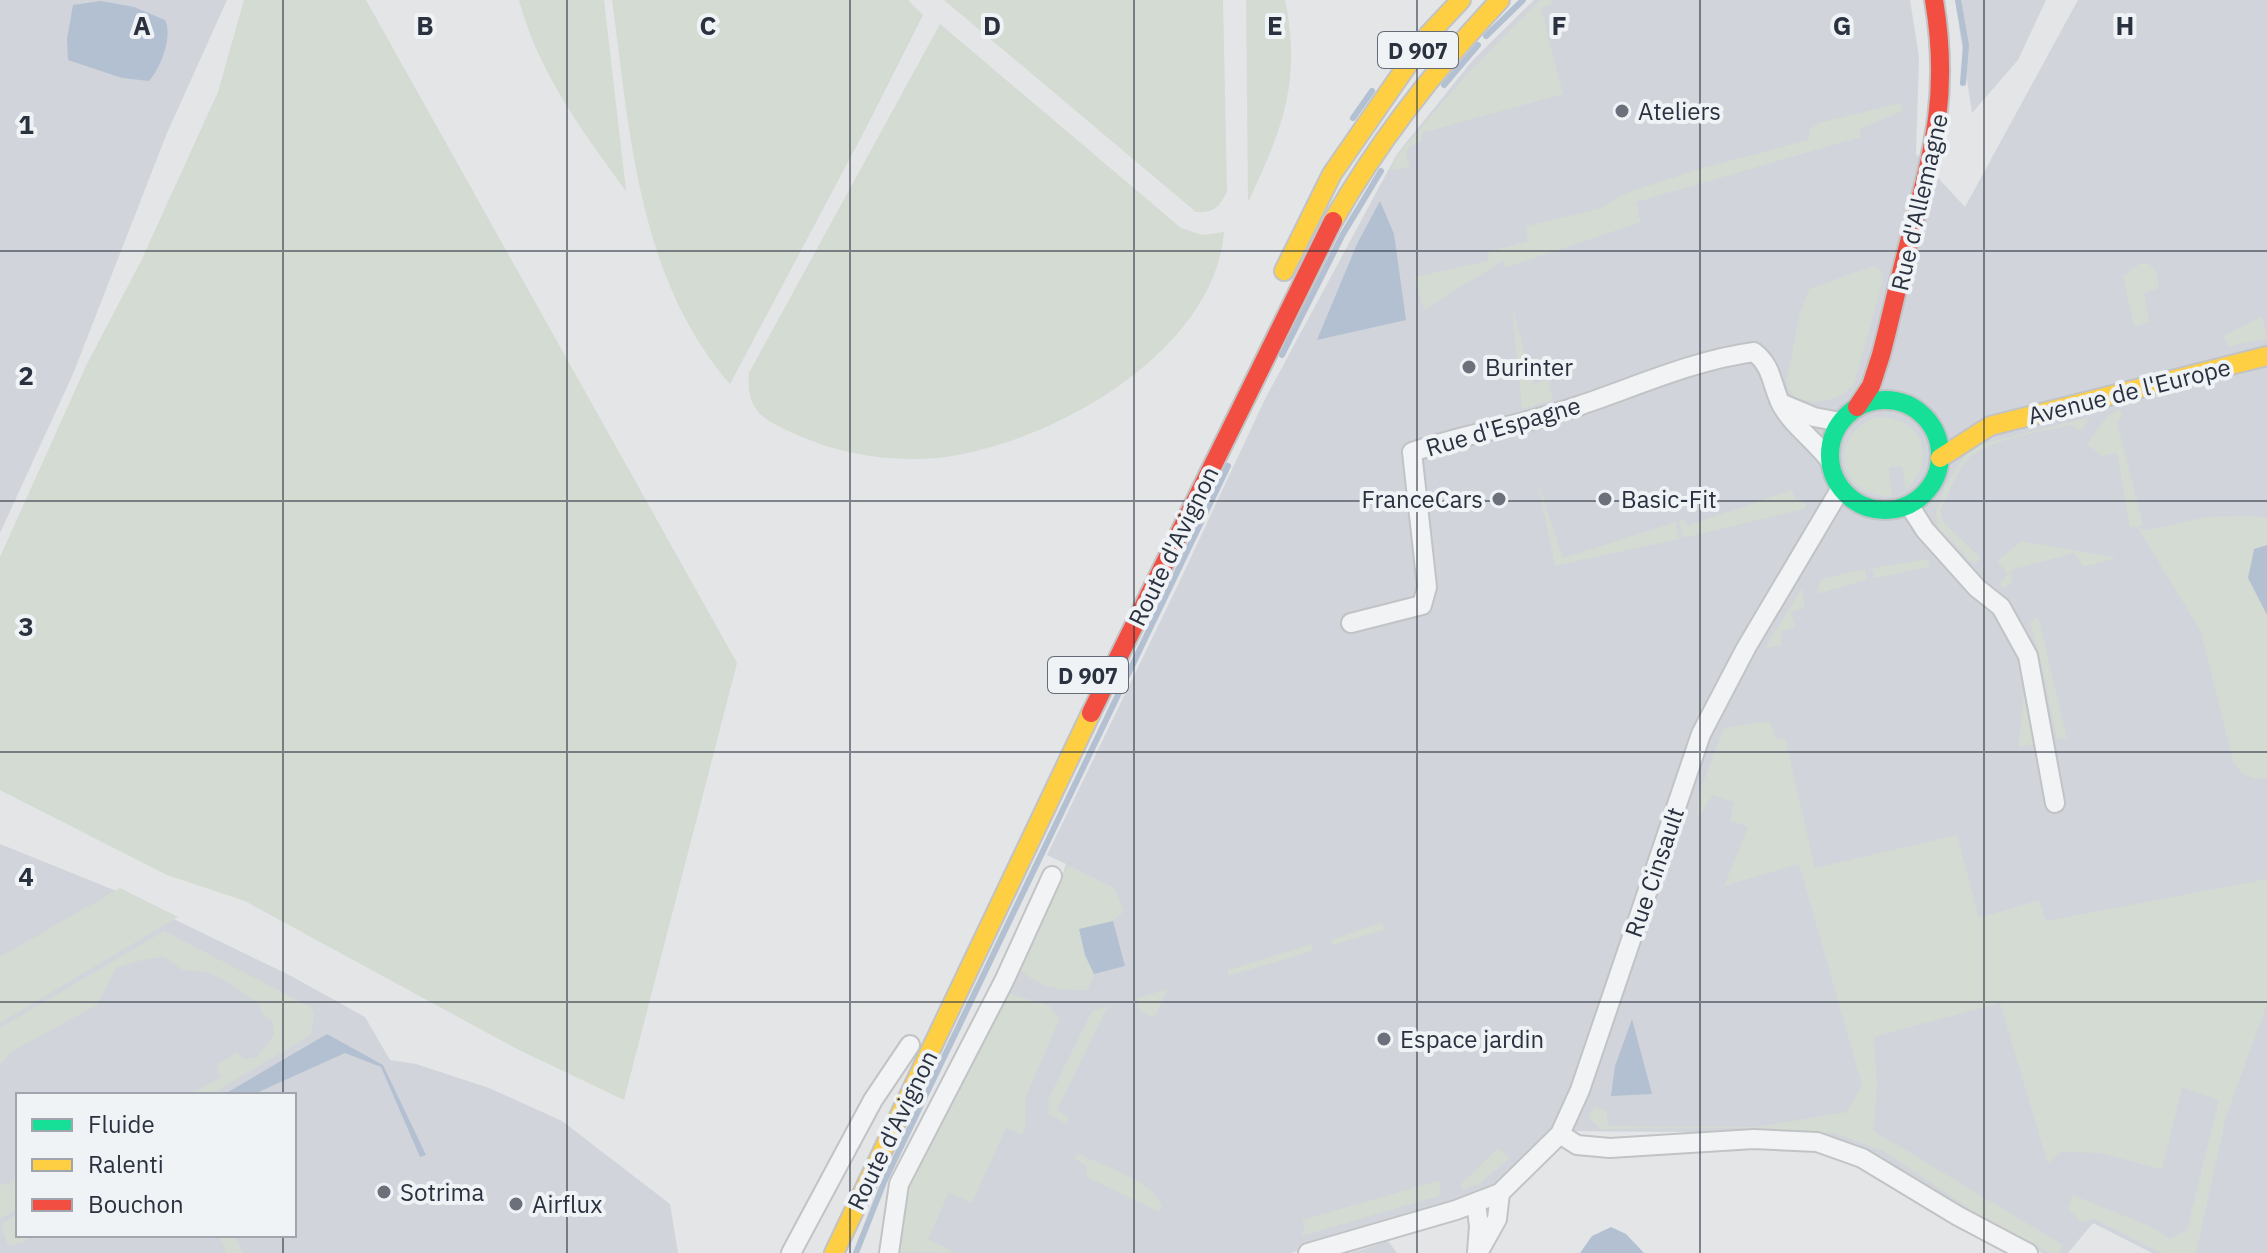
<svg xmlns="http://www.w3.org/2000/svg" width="2267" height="1253" viewBox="0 0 2267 1253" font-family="'IBM Plex Sans',sans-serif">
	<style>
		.built { fill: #d1d4da; fill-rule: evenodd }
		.green { fill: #d3dbd3 }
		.water { fill: #b3c0d1 }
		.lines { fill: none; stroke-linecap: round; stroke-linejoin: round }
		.stream { stroke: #b3c0d1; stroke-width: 6 }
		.street-casing { stroke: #c1c3c5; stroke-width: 22 }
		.fast-casing { stroke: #c1c3c5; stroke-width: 22 }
		.slow-casing { stroke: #c1c3c5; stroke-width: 22 }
		.jam-casing { stroke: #c1c3c5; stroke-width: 22 }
		.street { stroke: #f1f3f4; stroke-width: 18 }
		.fast { stroke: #16e098; stroke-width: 18 }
		.slow { stroke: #ffcf43; stroke-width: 18 }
		.jam { stroke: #f24e42; stroke-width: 18 }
		.grid { fill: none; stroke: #2a313f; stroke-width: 2; stroke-opacity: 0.55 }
		.poi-dot { fill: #6b707a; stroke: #f0f3f6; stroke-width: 3 }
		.labels { text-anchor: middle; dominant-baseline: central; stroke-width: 8; stroke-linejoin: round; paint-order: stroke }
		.shield { fill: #f0f3f6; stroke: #656b76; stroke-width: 2 }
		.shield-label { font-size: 22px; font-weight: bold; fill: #2a313f }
		.poi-label { font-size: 24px; fill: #2a313f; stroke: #f0f3f6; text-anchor: start }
		.street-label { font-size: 24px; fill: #2a313f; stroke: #f0f3f6 }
		.grid-label { font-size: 26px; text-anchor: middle; font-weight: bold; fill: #2a313f; stroke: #f0f3f6; stroke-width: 8; stroke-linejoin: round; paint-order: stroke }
	</style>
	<rect width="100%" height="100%" fill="#e3e5e7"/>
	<path class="built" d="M0 0H227L167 133 73 374 0 533Z
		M1534 0H1910L1919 57 1916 154 1965 207 2078 0H2267V1253H2152L2093 1223 2068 1253H2042L1861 1147 1807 1133 1556 1131 1517 1171 1482 1194 1291 1253H898L909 1184 946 1115 1063 873 1066 864 1047 855 1178 585 1265 399 1397 154 1473 60Z
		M1955 0H2046L2018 60 1972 113Z
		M0 844 114 890 291 976 365 1017 390 1060 416 1064 489 1088 562 1121 670 1204 678 1253H0ZM18 1095H294V1235H18Z
		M1388 1241 1397 1253H1349L1361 1250Z"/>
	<path class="green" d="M244 0H366L737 663 624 1100 515 1048 245 901 167 875 0 790V557L86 366 141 261 218 92Z
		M519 0H604L626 191C583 132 538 72 519 0Z
		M612 0H908L923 15 865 130 730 384C638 278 630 133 612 0Z
		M944 0H1223L1227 192C1219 207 1214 213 1196 212Z
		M1246 0H1285C1302 81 1282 130 1248 202Z
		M1540 0H1552L1553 4 1541 8 1563 94 1422 133V141L1409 146 1406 156 1410 167 1390 170 1398 154 1467 74Z
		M940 24 1181 228 1202 235 1224 232C1214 354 1048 446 937 458 889 462 839 454 795 434 763 420 746 411 749 373Z
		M1901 103 1903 111 1859 129 1861 137 1636 202 1641 222 1505 268 1504 260 1424 310 1414 277 1488 261 1489 252 1528 241 1526 226 1599 209 1626 193 1699 169 1808 140 1810 129 1819 123Z
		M2147 263C2157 268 2159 278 2158 288L2144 293 2149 322 2134 327 2123 276 2139 264Z
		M1873 266 1881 270 1883 280 1854 385C1834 402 1820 405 1795 398L1786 384 1800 313 1809 289Z
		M1512 306 1533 384 1548 379 1553 400 1522 409Z
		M2262 316 2267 338 2229 347 2223 336Z
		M2120 409 2122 416 2117 422 2143 525 2130 528 2117 453 2102 456 2087 444 2107 416Z
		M1877 417C1923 416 1938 459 1906 490L1902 466 1889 468 1892 496C1838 499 1826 434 1877 417Z
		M2086 418 2090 420 2080 431 2071 425C2043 432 1988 439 1968 459 1956 472 1949 494 1940 510L1944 523 1981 558 1976 563H1972L1938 527 1936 513 1945 486 1967 452 1982 444Z
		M1537 479 1563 558 1676 522 1679 539 1555 566Z
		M1792 490 1795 499 1807 505 1804 509 1683 538 1679 521 1685 519 1687 526Z
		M2251 516 2267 518V778C2251 780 2242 776 2233 762L2201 632 2138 528 2148 530 2206 517Z
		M2022 541 2117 558 2083 567 2074 553 2011 570 2013 582 2003 589 2000 583 2008 574 1997 561Z
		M1927 559 1930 567 1875 578 1872 568Z
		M1865 569 1867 580 1816 594 1821 579Z
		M1802 588 1805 608 1791 612 1795 627 1781 631 1782 645 1765 648Z
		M2037 617 2039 620 2067 739 2057 738 2043 670 2030 622Z
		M2025 686 2036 744 2018 747Z
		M1770 721 1776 740 1785 738 1815 868 1957 835 1979 918 2039 900 2046 921 2267 879V1004L2226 1117 2196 1253H2161L2094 1219 2081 1223 2068 1208 2073 1195 2156 1229 2170 1239 2187 1230 2219 1100 2182 1087 2162 1170 2101 1153 2060 1152 2048 1164 2000 1003 1874 1037 1877 1084 1874 1131 2063 1245 2060 1253H2049L1970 1209 1883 1151 1834 1133 1736 1128 1600 1129 1588 1118 1594 1106 1607 1112 1608 1126 1757 1127 1847 1112 1862 1085 1799 864 1724 886 1748 827 1730 821 1734 802 1713 795 1698 817V796L1724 728Z
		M1068 865 1114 888 1124 911 1113 921 1080 929 1085 955 1094 974 1088 990C1053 990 1045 989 1016 968Z
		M120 888 178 917 0 1023V957Z
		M1382 922 1385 930 1332 945 1331 940Z
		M164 931 311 1007 314 1013 311 1035 210 1095H190L221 1077 216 1066 237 1052 244 1059 257 1057 274 1035 273 1022 263 1015 259 1004 227 982 206 972 183 970 164 957 142 960 116 968 97 1005 11 1052 0 1066V1028Z
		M1312 944 1313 951 1228 976V970Z
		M1168 989 1154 1018 1140 1011 1137 998Z
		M1007 993 1048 1005 1060 1018 1026 1097 1025 1128 1021 1135 1006 1128 972 1203 949 1193 928 1239 956 1253 897 1252 909 1184 946 1115 995 1011Z
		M1108 1006 1057 1110 1069 1117 1066 1124 1049 1114 1048 1100 1092 1011Z
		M1498 1148 1510 1158 1479 1184 1462 1190 1461 1184Z
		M1078 1154C1102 1165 1152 1181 1162 1206L1159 1212 1087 1177 1086 1165 1074 1159Z
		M18 1169V1208L0 1219V1183L8 1185 14 1180Z
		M1441 1180 1439 1196 1301 1236 1305 1228 1302 1220Z
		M18 1214V1235H32L24 1242 8 1246 1 1224Z
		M219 1235H234L243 1253H226Z"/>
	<path class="water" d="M101 1 134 7 165 20C173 36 161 68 149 81L122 78 68 60 67 39 73 5Z
		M1380 201 1394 234 1406 320 1317 340 1357 244Z
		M2267 545V615L2248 578 2254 549Z
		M1113 921 1125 966 1094 974 1085 955 1079 929Z
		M1632 1019 1652 1094 1611 1096 1615 1066Z
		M327 1034 383 1065 426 1155 420 1157 381 1067 345 1053 252 1095H223Z
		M1611 1227 1626 1234 1644 1253H1580L1592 1236Z"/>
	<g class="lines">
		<path class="stream" d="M1958 0 1966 45 1963 83
			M1486 36 1523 0
			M1444 85 1478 45
			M1353 118 1372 91
			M1282 355 1343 234 1381 171
			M856 1253 884 1182 1228 466"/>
		<g class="street-casing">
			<path id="street" d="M1783 404 1814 417 1840 422
				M1909 505 1925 530 1977 588 2001 607 2028 656 2055 803
				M1351 623 1422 605 1427 587 1412 452C1467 433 1524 425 1578 406 1635 387 1694 360 1754 352 1772 366 1771 382 1780 402 1791 425 1815 440 1830 461
				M1560 1134 1577 1145 1610 1148 1754 1139 1817 1142 1862 1158 1958 1216 2028 1253
				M1476 1203 1479 1226 1477 1252
				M791 1253 873 1100 910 1045
				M889 1253 899 1184 1004 981 1052 876
				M1308 1253 1456 1210 1500 1193 1560 1134 1580 1090 1701 734 1746 648 1841 488
				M1478 1253 1497 1219 1500 1193"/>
		</g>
		<g class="fast-casing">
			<path id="fast" d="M1830 455a55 55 0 1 1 110 0a55 55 0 1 1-110 0Z"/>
		</g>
		<g class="slow-casing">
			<path id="slow" d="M1333 221C1379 140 1436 68 1500 0
				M1284 271 1332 174 1429 34 1461 0
				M1940 458 1990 426 2267 356
				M834 1253 1091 713"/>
		</g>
		<g class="jam-casing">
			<path id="jam" d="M1857 407 1871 386 1881 355C1891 317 1899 279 1909 242 1933 151 1950 95 1934 0
				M1091 713 1333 221"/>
		</g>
		<use href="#street" class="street"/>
		<use href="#fast" class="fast"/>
		<use href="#slow" class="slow"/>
		<use href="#jam" class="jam"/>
	</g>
	<path class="grid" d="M283 0V1095M567 0V1253M850 0V1253M1134 0V1253M1417 0V1253M1700 0V1253M1984 0V1253M0 251H2267M0 501H2267M0 752H2267M0 1002H2267M283 1235V1253"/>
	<g class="poi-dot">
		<circle cx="1622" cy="111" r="8"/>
		<circle cx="1469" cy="367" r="8"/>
		<circle cx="1499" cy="499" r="8"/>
		<circle cx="1605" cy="499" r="8"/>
		<circle cx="1384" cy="1039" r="8"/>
		<circle cx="384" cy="1192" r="8"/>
		<circle cx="516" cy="1204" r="8"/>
	</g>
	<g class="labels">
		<g class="shield">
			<rect x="1378" y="32" width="80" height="36" rx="6"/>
			<rect x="1048" y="657" width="80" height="36" rx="6"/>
		</g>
		<g class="shield-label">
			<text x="1418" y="50">D 907</text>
			<text x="1088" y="675">D 907</text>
		</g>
		<g class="poi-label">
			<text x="1638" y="111">Ateliers</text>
			<text x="1485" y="367">Burinter</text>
			<text x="1483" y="499" text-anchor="end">FranceCars</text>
			<text x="1621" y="499">Basic-Fit</text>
			<text x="1400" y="1039">Espace jardin</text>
			<text x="400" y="1192">Sotrima</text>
			<text x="532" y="1204">Airflux</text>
		</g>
		<g class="street-label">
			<text transform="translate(1919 202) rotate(-77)">Rue d'Allemagne</text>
			<text transform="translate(2129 391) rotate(-14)">Avenue de l'Europe</text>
			<text transform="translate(1503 426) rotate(-16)">Rue d'Espagne</text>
			<text transform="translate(1173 546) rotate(-64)">Route d'Avignon</text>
			<text transform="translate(1654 872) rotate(-71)">Rue Cinsault</text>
			<text transform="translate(892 1130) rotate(-64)">Route d'Avignon</text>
		</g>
	</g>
	<g class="grid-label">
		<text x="142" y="35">A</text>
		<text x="425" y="35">B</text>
		<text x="708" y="35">C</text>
		<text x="992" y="35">D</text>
		<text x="1275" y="35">E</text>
		<text x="1559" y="35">F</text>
		<text x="1842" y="35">G</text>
		<text x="2125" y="35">H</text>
		<text x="26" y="134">1</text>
		<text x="26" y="385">2</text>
		<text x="26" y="636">3</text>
		<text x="26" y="886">4</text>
	</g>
	<rect x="16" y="1093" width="280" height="144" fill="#f0f3f6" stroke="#a1a5ad" stroke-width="2"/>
	<rect x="32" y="1119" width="40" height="12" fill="#16e098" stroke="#a1a5ad" stroke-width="2"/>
	<text x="88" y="1133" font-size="24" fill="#2a313f">Fluide</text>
	<rect x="32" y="1159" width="40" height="12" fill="#ffcf43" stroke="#a1a5ad" stroke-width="2"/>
	<text x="88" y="1173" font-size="24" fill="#2a313f">Ralenti</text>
	<rect x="32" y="1199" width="40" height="12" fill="#f24e42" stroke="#a1a5ad" stroke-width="2"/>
	<text x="88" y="1213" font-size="24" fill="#2a313f">Bouchon</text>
</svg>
